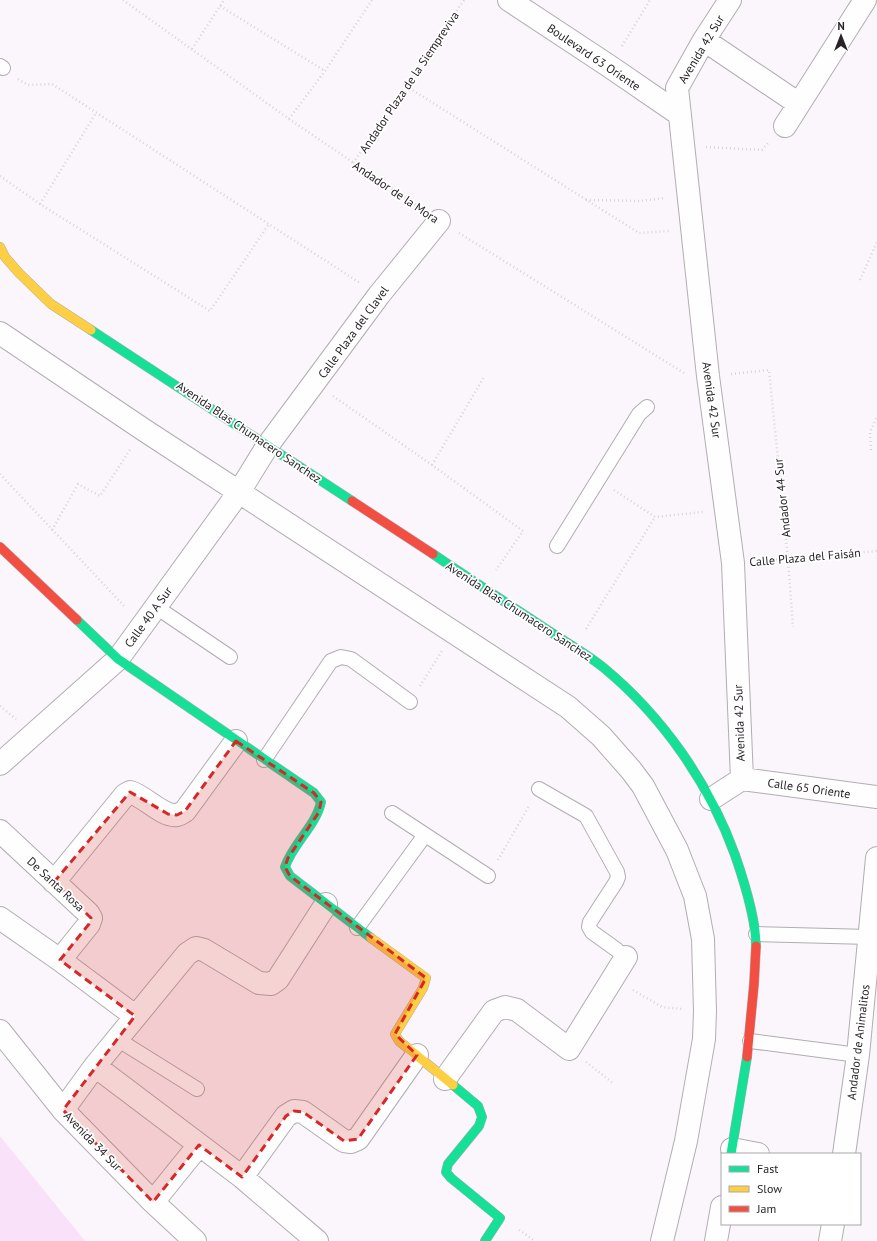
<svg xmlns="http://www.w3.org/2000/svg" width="877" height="1241" viewBox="0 0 877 1241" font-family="'PT Sans',sans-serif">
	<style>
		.green { fill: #f9e2f9 }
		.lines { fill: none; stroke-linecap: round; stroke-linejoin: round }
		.lane-casing { stroke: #b1adb1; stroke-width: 16 }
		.street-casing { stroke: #b1adb1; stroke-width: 24 }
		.fast-casing { stroke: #b1adb1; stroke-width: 10 }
		.slow-casing { stroke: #b1adb1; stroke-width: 10 }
		.jam-casing { stroke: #b1adb1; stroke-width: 10 }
		.path { stroke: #d6d6d6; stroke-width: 2.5; stroke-dasharray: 1 3; stroke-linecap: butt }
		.lane { stroke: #fefefe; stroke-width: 14 }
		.street { stroke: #fefefe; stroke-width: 22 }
		.fast { stroke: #16e098; stroke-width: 9 }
		.slow { stroke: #ffcf43; stroke-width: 9 }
		.jam { stroke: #f24e42; stroke-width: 9 }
		.marked { fill: #d62828; fill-opacity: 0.2; stroke: #d62828; stroke-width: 3; stroke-dasharray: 8 5; stroke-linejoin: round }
		.labels { text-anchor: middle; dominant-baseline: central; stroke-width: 3.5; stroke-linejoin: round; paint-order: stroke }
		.street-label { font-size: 12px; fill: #272327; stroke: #fff }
	</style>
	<rect width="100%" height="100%" fill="#fbf6fb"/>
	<path class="green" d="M0 1136 85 1241H0Z"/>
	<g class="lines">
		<g class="lane-casing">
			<path id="lane" d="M0 66 3 68
				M557 546 639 414 647 407
				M156 607 230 657
				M264 760 331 661 341 657 351 659 410 702
				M539 789 586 816 617 872 618 877 616 882 590 922 589 927 592 932 617 950
				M392 813 488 876
				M357 928 425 835
				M756 934 870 937
				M117 1039 197 1089
				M750 1041 858 1055"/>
		</g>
		<g class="street-casing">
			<path id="street" d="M509 0 609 66 679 114
				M704 40 799 104
				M785 126 865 0
				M0 333 144 430 568 707 601 736 631 770 643 786 677 850 695 896 703 939 705 1011 704 1039 686 1141 662 1241
				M0 764 118 659 239 492 268 445 379 295 439 221
				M742 779 877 797
				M711 799 742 779 733 563 708 376 677 88 704 40 730 0
				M0 831 88 913 91 918 89 924 60 960
				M54 882 125 795 130 792C145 796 162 817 177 815 179 815 183 812 185 811L236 741
				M0 918 60 960 135 1016
				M0 1031 63 1110 153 1202 195 1241
				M95 1066 242 1177 317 1241
				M445 1079 494 1011 505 1007 517 1010 569 1049 626 957
				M63 1110 95 1066 187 954 196 948 204 950 259 983 271 984 278 979 326 904
				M732 1149 758 1154
				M844 1154 858 1055 877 858
				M242 1177 286 1116 294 1111 303 1112 344 1141 351 1142 358 1139 417 1055
				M153 1202 199 1145
				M716 1241 722 1207
				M830 1241 833 1224"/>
		</g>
		<g class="fast-casing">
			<path id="fast" d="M91 330 352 501
				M433 554C471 580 510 605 549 631 567 643 587 654 604 668 663 717 709 783 735 855 744 881 756 918 756 946
				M77 620 118 659 314 793 321 802C316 826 293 843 285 867L290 876 371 938
				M453 1085 478 1106 482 1117 479 1126 448 1164 446 1172 451 1178 500 1218 485 1241
				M731 1154 747 1057"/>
		</g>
		<g class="slow-casing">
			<path id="slow" d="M0 247 5 257 19 273 51 304 91 330
				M371 938 426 978 423 988 395 1034 399 1041 453 1085"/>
		</g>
		<g class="jam-casing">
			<path id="jam" d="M352 501 433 554
				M0 547 77 620
				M747 1057 754 984 756 946"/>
		</g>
		<path class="path" d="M123 0 289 119 419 207
			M220 6 325 71
			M622 46 650 0
			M192 49 224 0
			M18 79 28 85 52 84 360 283
			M406 86 639 233 669 231
			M289 119 325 71 372 0
			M706 147 762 150 769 142
			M353 163 464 0
			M0 176 40 204 210 311 269 224
			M586 200 640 201 665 198
			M40 204 96 113
			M459 233 684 373
			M860 280 877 242
			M731 374 769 370 788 559 793 627
			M333 396 432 465 523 531 496 570
			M871 450 870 432 877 417
			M432 465 484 377
			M0 474 126 608
			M614 490 655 517 703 512
			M52 530 78 484 100 496 131 448
			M756 561 877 551
			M586 629 655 517
			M420 686 442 651
			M0 706 16 719
			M498 860 529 806
			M633 990 662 1007 682 1009
			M586 1062 613 1083
			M519 1230 535 1241"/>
		<use href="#lane" class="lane"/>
		<use href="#street" class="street"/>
		<use href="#fast" class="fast"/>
		<use href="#slow" class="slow"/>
		<use href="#jam" class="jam"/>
	</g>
	<path class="marked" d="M236 741 314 793 321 802 319 812 288 858 285 867 290 876 426 978 395 1034 417 1055 358 1139 344 1141 303 1112 294 1111 286 1116 242 1177 199 1145 153 1202 63 1110 135 1016 60 960 89 924 91 918 54 882 130 792 168 814 177 815 185 811Z"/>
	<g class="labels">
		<g class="street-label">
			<text transform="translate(701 49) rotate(-59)">Avenida 42 Sur</text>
			<text transform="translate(594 57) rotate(34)">Boulevard 63 Oriente</text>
			<text transform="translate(409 82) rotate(-56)">Andador Plaza de la Siempreviva</text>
			<text transform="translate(396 192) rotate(34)">Andador de la Mora</text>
			<text transform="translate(353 332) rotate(-54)">Calle Plaza del Clavel</text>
			<text transform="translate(712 400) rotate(82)">Avenida 42 Sur</text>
			<text transform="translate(249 432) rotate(34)">Avenida Blas Chumacero Sanchez</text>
			<text transform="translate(782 498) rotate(-96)">Andador 44 Sur</text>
			<text transform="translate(805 557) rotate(-5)">Calle Plaza del Faisán</text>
			<text transform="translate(519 611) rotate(33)">Avenida Blas Chumacero Sanchez</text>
			<text transform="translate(148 617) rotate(-54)">Calle 40 A Sur</text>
			<text transform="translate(739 723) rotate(-92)">Avenida 42 Sur</text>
			<text transform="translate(809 788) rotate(8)">Calle 65 Oriente</text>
			<text transform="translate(56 884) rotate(43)">De Santa Rosa</text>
			<text transform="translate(858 1042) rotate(-83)">Andador de Animalitos</text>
			<text transform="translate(93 1141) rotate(46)">Avenida 34 Sur</text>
		</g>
	</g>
	<rect x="721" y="1153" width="140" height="72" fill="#ffffff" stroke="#a9a7a9"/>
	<rect x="729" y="1166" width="20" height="6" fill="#16e098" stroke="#a9a7a9"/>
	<text x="757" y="1173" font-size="12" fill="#272327">Fast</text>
	<rect x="729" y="1186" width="20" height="6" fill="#ffcf43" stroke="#a9a7a9"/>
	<text x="757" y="1193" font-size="12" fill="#272327">Slow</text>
	<rect x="729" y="1206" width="20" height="6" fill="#f24e42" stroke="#a9a7a9"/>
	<text x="757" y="1213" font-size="12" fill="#272327">Jam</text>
	<g transform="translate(841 36)" stroke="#ffffff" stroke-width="3" paint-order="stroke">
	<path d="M0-3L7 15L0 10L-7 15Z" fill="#272327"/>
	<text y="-6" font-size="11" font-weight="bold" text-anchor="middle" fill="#272327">N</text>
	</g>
</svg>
